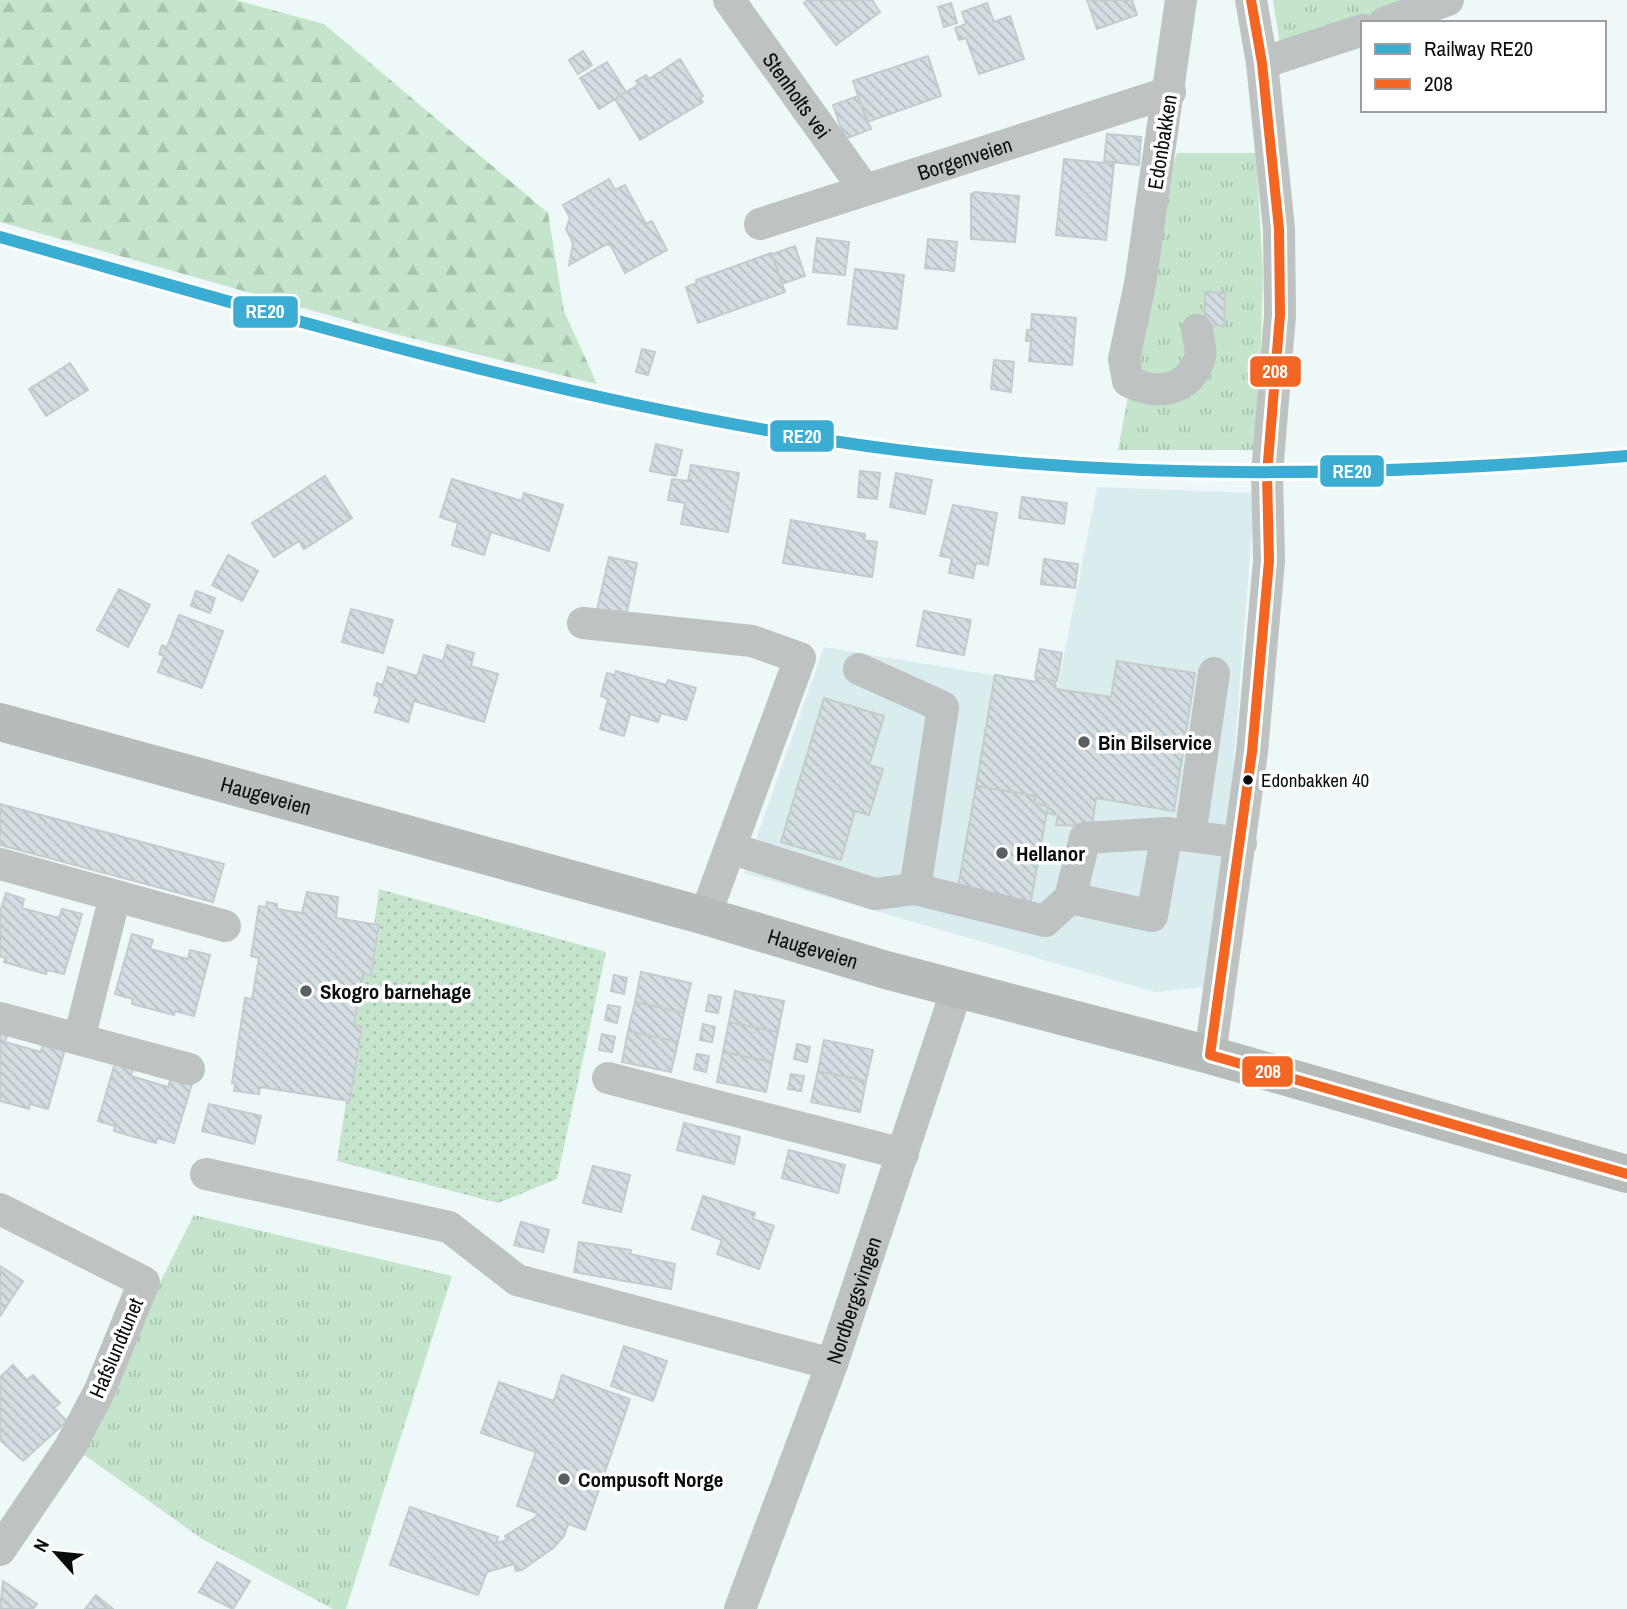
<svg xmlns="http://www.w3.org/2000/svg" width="1627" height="1609" viewBox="0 0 1627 1609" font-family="'Archivo Narrow',sans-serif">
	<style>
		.built { fill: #d9edef }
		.grass { fill: url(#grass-tufts) }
		.forest { fill: url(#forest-firs) }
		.park { fill: url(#park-dots) }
		.building { fill: url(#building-back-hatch); stroke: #c4cbcd; stroke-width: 2 }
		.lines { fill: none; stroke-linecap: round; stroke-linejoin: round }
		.minor { stroke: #bec2c2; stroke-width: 32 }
		.major { stroke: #b6bcba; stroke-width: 38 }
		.bus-1-casing { stroke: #fff; stroke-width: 16 }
		.bus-1 { stroke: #f26522; stroke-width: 10 }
		.rail-1-casing { stroke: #fff; stroke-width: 18 }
		.rail-1 { stroke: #3bacd2; stroke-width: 12 }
		.poi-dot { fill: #585f60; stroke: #fff; stroke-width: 2.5 }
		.bus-dot { fill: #080d0e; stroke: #fff; stroke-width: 2.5 }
		.labels { text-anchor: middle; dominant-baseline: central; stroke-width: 7; stroke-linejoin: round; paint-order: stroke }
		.bus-label { font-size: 19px; fill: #080d0e; stroke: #fff; text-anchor: start }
		.street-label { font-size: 21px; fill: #080d0e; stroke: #fff }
		.poi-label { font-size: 21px; font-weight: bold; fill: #080d0e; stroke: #fff; text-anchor: start }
		.line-badge { stroke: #fff; stroke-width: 2.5 }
		.badge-label { font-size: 19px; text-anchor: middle; font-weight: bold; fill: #fff }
	</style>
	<defs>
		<pattern id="grass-tufts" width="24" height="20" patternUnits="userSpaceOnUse" patternTransform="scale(1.75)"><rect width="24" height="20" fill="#c4e5cb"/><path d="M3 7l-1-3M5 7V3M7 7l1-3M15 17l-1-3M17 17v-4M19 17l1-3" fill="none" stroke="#a7c3ad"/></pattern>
		<pattern id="forest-firs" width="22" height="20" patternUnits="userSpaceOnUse" patternTransform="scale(1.75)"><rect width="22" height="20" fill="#c4e5cb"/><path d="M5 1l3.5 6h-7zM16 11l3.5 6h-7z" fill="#a7c3ad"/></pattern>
		<pattern id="park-dots" width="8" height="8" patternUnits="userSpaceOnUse" patternTransform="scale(1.75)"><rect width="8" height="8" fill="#c4e5cb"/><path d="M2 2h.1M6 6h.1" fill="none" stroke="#a7c3ad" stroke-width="1.8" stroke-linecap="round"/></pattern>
		<pattern id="building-back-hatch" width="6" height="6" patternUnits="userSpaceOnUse" patternTransform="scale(1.75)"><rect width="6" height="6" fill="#d4dee2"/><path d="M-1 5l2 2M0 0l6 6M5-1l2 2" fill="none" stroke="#b4bdc1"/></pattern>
	</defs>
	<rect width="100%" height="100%" fill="#eef8f9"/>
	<path class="built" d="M1097 487 1255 493 1231 796 1203 987 1155 992 744 873 824 647 1058 686Z"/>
	<path class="grass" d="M1273 0H1448L1282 57Z
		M1177 153H1256L1263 271 1258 450H1118L1169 176Z
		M194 1215 452 1276 346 1609H333L202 1539 76 1449Z"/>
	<path class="forest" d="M0 0H236L324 24 548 213 564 311 597 384 395 334 0 222Z"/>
	<path class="park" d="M379 889 606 952 557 1179 498 1203 337 1161 346 1102H351L363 1028 355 1026 363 974 372 975 380 928 374 926Z"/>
	<path class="building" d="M808 0H872L880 12 836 45 804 3Z
		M1087 0H1132L1137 15 1097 29Z
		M951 3 957 23 944 27 938 7Z
		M987 3 994 22 1010 16 1024 59 979 74 966 38 959 40 955 28 966 24 962 12Z
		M583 51 592 65 578 74 569 60Z
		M928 56 941 96 867 122 853 81Z
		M680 59 703 96 700 98 703 102 640 140 615 99 639 84 636 81 646 75 649 79Z
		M607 62 626 92 599 109 580 78Z
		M858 96 871 129 845 139 833 105Z
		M1107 134 1141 137 1139 165 1104 161Z
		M1064 159 1114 164 1106 240 1056 235Z
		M609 179 615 190 625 185 646 224 652 221 667 250 625 273 611 246 607 244 569 265 573 243 566 229 570 218 563 205Z
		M975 192 1019 196 1015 242 971 239V194Z
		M817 238 849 242 845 275 813 272Z
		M928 239 957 242 954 271 925 268Z
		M795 246 805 276 782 284 772 254Z
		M771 253 785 292 698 323 686 287 697 283 696 280Z
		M855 269 904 275 897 329 848 324Z
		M1205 292 1225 293 1224 326 1205 325Z
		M1032 314 1076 318 1072 365 1029 361 1031 341H1026L1027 330H1031Z
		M642 349 655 352 648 375 636 372Z
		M994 360 1014 362 1011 392 991 389Z
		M70 363 88 390 46 416 29 389Z
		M656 444 682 450 676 476 650 471Z
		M691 465 739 473 728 532 681 524 685 503 668 500 672 479 688 481Z
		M860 471 880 473 877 499 858 497Z
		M896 473 932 480 925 514 890 507Z
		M325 476 352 518 304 549 299 541 274 557 252 523Z
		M452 479 522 501 524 493 563 505 549 551 491 532 484 555 452 545 458 523 440 517Z
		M1022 497 1067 503 1064 524 1019 518Z
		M953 505 997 513 988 565 976 563 973 578 949 573 952 558 940 556Z
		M791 520 865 534 864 540 877 542 872 577 783 563Z
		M228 555 258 571 242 601 212 585Z
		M609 557 637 563 626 617 597 610Z
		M1044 559 1078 564 1075 588 1041 584Z
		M119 589 150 605 128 647 97 630Z
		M196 591 215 598 210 613 191 606Z
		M351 609 393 620 383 653 342 642Z
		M924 611 971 620 964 655 917 646Z
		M179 615 223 631 202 688 158 672 164 656 159 654 162 645 167 647Z
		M447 645 474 653 471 666 498 674 484 722 414 701 408 722 375 712 380 697 374 695 377 683 383 685 388 667 417 676 424 655 443 661Z
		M1040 649 1062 653 1057 681 1035 677Z
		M1117 661 1195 673 1174 811 1096 798 1092 826 1056 825 1058 815 1047 813 1048 806 1034 803 1035 796 976 786 995 675 1036 682V677L1055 681 1056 689 1111 697Z
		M616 671 666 685 668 680 696 688 686 720 661 713 658 722 630 714 624 736 600 729 608 699 601 696 607 673 615 675Z
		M824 698 884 716 869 765 883 769 869 815 855 811 841 860 781 842Z
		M976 786 1035 796 1034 803 1048 806 1030 906 957 893Z
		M0 804 224 864 213 902 0 845Z
		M307 892 338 897 336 918 379 925 371 976 363 974 354 1025 362 1027 350 1101 260 1087 259 1094 234 1091 235 1083H232L245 998 252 999 259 958 251 956 259 906 266 907 267 902 277 904V909L302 913Z
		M6 893 24 899 22 908 59 918 62 909 82 914 64 974 47 970 46 974 4 962 6 958 0 956V912Z
		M132 934 153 940 150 949 188 959 190 950 210 955 194 1016 175 1011 174 1015 132 1004 133 999 115 994Z
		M641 972 691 983 684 1013 635 1002Z
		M614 975 627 978 624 994 611 991Z
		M735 991 784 1001 778 1032 729 1022Z
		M709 995 721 997 718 1013 706 1011Z
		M635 1002 684 1013 678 1042 628 1031Z
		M608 1005 620 1007 617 1023 605 1020Z
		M729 1022 778 1032 772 1062 723 1052Z
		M703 1024 715 1027 712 1042 700 1040Z
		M628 1031 678 1042 671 1072 622 1062Z
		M0 1033 7 1035 5 1042 41 1052 43 1043 65 1049 48 1109 30 1104 29 1109 0 1101Z
		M602 1034 615 1037 612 1052 599 1050Z
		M824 1040 873 1050 866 1081 818 1071Z
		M797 1044 810 1047 807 1062 794 1059Z
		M723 1052 772 1062 766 1092 717 1082Z
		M697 1054 709 1056 706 1072 694 1069Z
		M115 1063 133 1068 131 1076 168 1087 171 1077 192 1084 174 1143 157 1138 156 1143 114 1131 115 1126 98 1121Z
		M818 1071 866 1081 860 1112 811 1102Z
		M791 1074 804 1076 801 1091 788 1089Z
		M209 1104 261 1116 254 1144 202 1131Z
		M684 1123 740 1137 734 1164 677 1150Z
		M789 1150 845 1165 838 1193 782 1178Z
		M593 1166 630 1175 621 1212 583 1203Z
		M703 1196 755 1213 753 1219 774 1226 759 1269 717 1254 722 1240 692 1229Z
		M521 1222 549 1230 543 1252 514 1245Z
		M579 1242 631 1250 630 1254 675 1264 671 1289 574 1272Z
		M0 1266 23 1281 0 1316Z
		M624 1346 667 1361 653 1401 611 1386Z
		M13 1365 27 1380 33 1375 60 1403 54 1408 67 1421 23 1461 0 1440V1377Z
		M562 1375 630 1399 585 1530 568 1524 564 1536 553 1548 522 1570 516 1571 514 1564 487 1572 478 1595 390 1565 410 1507 498 1537 496 1543 507 1540 505 1536 536 1517 537 1513 517 1506 536 1452 481 1433 499 1382 554 1401Z
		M217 1562 250 1581 233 1609 199 1592Z
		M3 1581 37 1604 33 1609H0Z
		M96 1595 113 1609H85Z"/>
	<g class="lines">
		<g class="minor">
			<path id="s1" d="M729 0 865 190"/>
			<path d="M1181 0 1140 284 1124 359 1128 381C1157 396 1189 392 1200 357 1202 350 1198 338 1197 330"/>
			<path d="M1384 23 1448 0"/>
			<path d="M1262 63 1363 30"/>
			<path id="s2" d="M760 224 1170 92"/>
			<path d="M583 623 752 641 800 658 705 916"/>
			<path d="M859 669 943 707 915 889"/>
			<path d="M1190 836 1214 673"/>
			<path d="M730 848 875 894 915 889 1045 921 1070 898 1152 916 1167 833 1241 843"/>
			<path d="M0 864 225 926"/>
			<path d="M1070 898 1085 838 1167 833"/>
			<path d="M0 1018 189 1069"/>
			<path d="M79 1039 115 896"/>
			<path d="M1210 1055 1252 752 1269 561 1267 474 1280 315 1279 229 1262 63 1251 0"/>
			<path d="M608 1078 903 1154"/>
			<path d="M206 1174 449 1227 517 1280 832 1364"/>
			<path d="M0 1209 144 1282 100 1390 70 1447 0 1550"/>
			<path id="s3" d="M740 1609 832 1364 957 989"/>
		</g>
		<path class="major" id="s4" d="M0 722 705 916 886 970 1210 1055 1627 1174"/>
		<g class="bus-1-casing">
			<path id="bus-1" d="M1251 0 1262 63 1279 229 1280 315 1267 474 1269 561 1252 752 1210 1055 1627 1174"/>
		</g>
		<use href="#bus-1" class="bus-1"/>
		<g class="rail-1-casing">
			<path id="rail-1" d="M0 237C296 320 592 411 897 450 1139 481 1384 476 1627 456"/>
		</g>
		<use href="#rail-1" class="rail-1"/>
	</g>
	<g class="poi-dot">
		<circle cx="1084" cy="742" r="7"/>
		<circle cx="1002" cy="853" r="7"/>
		<circle cx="306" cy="991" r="7"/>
		<circle cx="564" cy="1479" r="7"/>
	</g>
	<circle class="bus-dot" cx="1248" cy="780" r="6"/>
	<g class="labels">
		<g class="bus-label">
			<text x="1261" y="780">Edonbakken 40</text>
		</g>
		<g class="street-label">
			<text stroke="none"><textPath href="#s1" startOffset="117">Stenholts vei</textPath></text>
			<text transform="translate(1162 142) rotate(-81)">Edonbakken</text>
			<text stroke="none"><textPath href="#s2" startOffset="215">Borgenveien</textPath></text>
			<text stroke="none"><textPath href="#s4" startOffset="276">Haugeveien</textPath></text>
			<text stroke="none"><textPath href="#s4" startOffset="844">Haugeveien</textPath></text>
			<text stroke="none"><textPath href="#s3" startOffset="329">Nordbergsvingen</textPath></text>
			<text transform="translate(116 1348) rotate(-67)">Hafslundtunet</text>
		</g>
		<g class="poi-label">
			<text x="1098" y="742">Bin Bilservice</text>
			<text x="1016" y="853">Hellanor</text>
			<text x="320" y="991">Skogro barnehage</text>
			<text x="578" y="1479">Compusoft Norge</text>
		</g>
	</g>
	<g class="line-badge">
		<rect x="232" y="295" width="67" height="34" rx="7" fill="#3bacd2"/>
		<rect x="1249" y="355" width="53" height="33" rx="7" fill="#f26522"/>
		<rect x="769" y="419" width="66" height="34" rx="7" fill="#3bacd2"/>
		<rect x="1319" y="454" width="66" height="34" rx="7" fill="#3bacd2"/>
		<rect x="1241" y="1055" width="53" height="33" rx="7" fill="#f26522"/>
	</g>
	<g class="badge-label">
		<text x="265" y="318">RE20</text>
		<text x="1275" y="378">208</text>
		<text x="802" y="443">RE20</text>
		<text x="1352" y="478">RE20</text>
		<text x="1268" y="1078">208</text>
	</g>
	<rect x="1361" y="21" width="245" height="91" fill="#ffffff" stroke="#9c9e9f" stroke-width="2"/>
	<rect x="1375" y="44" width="35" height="10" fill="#3bacd2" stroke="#9c9e9f" stroke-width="2"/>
	<text x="1424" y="56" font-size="21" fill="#080d0e">Railway RE20</text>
	<rect x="1375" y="79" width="35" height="10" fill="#f26522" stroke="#9c9e9f" stroke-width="2"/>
	<text x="1424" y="91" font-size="21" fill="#080d0e">208</text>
	<g transform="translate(56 1553) rotate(297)" stroke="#ffffff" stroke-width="5" paint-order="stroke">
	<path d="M0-5L12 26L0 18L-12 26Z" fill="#080d0e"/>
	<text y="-10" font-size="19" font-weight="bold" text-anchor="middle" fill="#080d0e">N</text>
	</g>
</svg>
